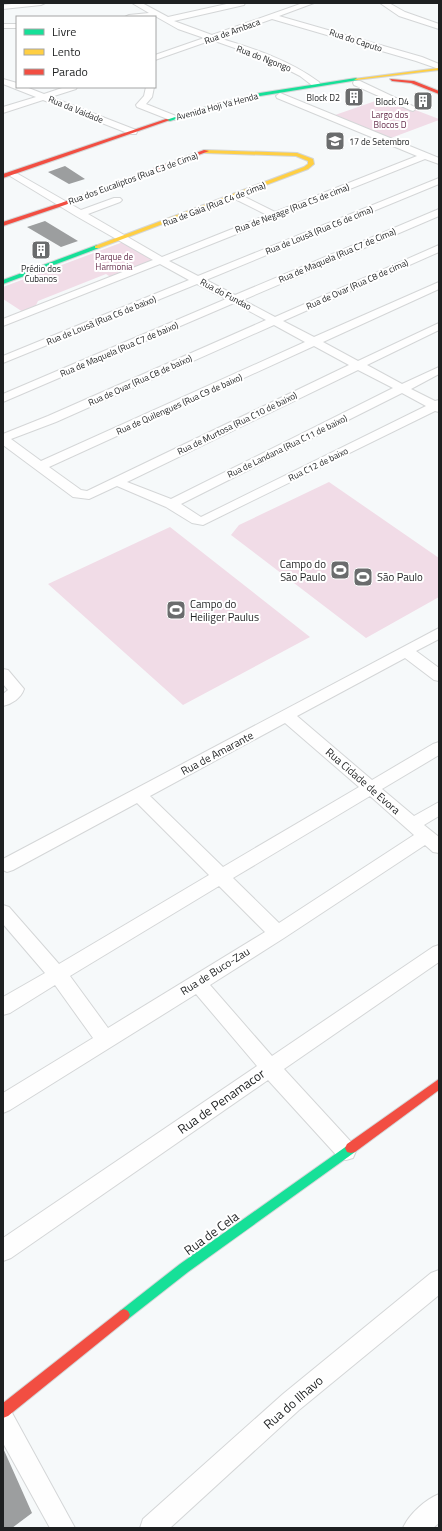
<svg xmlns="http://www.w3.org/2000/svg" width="442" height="1531" viewBox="0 0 442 1531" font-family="'Titillium Web',sans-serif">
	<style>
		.green { fill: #f1dce7 }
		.building { fill: #9c9e9f }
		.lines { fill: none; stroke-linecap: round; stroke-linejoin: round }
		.street-casing { stroke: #d4d6d7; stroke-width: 2 }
		.fast-casing { stroke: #d4d6d7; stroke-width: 2 }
		.slow-casing { stroke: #d4d6d7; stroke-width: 2 }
		.jam-casing { stroke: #d4d6d7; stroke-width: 2 }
		.street { fill: #fefefe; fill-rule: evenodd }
		.fast { fill: #16e098; fill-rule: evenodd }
		.slow { fill: #ffcf43; fill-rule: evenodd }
		.jam { fill: #f24e42; fill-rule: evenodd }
		.labels { text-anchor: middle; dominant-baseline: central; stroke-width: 4; stroke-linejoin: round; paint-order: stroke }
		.far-street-label { font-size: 9px; fill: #1e2021; stroke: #fff }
		.far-poi-label { font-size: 9px; fill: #1e2021; stroke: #fff; text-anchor: end }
		.far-park-label { font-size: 9px; fill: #662e4c; stroke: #fff }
		.poi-label { font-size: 11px; fill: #1e2021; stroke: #fff; text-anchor: start }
		.street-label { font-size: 11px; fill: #1e2021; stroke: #fff }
		.near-street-label { font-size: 13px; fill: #1e2021; stroke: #fff }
	</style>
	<rect width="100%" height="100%" fill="#f6f9fa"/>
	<path class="green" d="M384 98 439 119V120L391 138 335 115Z
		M123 242 156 260 112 278 106 274 38 301 35 307 23 312 3 299V287Z
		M329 482 439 558V597L366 638 231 535 239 525Z
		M170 527 310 637 183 705 48 584Z"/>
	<path class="building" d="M65 166 85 179 69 184 48 172Z
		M45 221 78 241 61 247 27 227Z
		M3 1448 32 1513 12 1528H3Z"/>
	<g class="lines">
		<g class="street-casing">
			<path id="street" d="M20 3H45L41 5 3 9V5Z
				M132 3H142L168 17 231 3H245L244 5 174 21 212 35 303 3H314L279 16 422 57 439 64V69L416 61 272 19 219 38C255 49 289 60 319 82L320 84 319 86H313L300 76 269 60 212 40 155 60V55L204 38 178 29 155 16 125 17 129 15 149 13Z
				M380 3H389L405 12 439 24V29L399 16Z
				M3 24H17V28H3Z
				M3 79 17 83V87H26L44 94 65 87H77L76 89 51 97 136 130 137 132 136 134H130L43 100 3 113V107L36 97 3 84Z
				M354 81H360L417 108 413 111 410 110 354 85 353 83Z
				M146 87H154L152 97 146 104 176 116 177 118 176 120H170L137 107 136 105 144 96Z
				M280 93 439 158V164L425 159 169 261 198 276 439 178V184L206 280 235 295 439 209V216L243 300 275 317 439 245V252L283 321 314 337 439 282V289L323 342 358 361 439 323V330L367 365 402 384 439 367V374L411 389 435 401 439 400V412L435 411 203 525 192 523 166 507 117 486 89 499 73 497 3 445V434L48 416 266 320 234 303 3 402V394L226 299 197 284 3 363V356L189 280 160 264 3 326V319L153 260 76 216 10 176 12 174H18L81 210 114 198H120L122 200 120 202 88 214 162 257 267 215 233 198 231 196 233 194H239L275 212 417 156 277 98 276 96ZM274 325 305 342 41 461 11 439 56 422ZM314 346 349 365 87 491 81 490 49 467ZM358 370 393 388 171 499 127 482ZM402 393 426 406 201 517 181 504Z
				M439 628V639L416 651 439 668V681L434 680 405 658 297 716 372 780 433 744 439 742V755L382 789 414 816 439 802V816L424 825 439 837V853L433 852 425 845 284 938 210 985 272 1056 433 947 439 945V962L284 1069 353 1144 356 1151 353 1158 346 1160 339 1158 268 1080 11 1258 3 1261V1238L257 1066 196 994 10 1110 3 1113V1093L93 1038 55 985 10 1013 3 1015V997L45 973 3 924V905L9 907 59 964 209 875 137 803 13 870 7 872 3 870V859ZM285 723 359 787 223 867 150 796ZM370 796 414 835 279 923 233 878ZM219 886 265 932 108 1028 70 976Z
				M3 669 8 670 24 689C21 698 12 704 3 706V694L8 690 3 684Z
				M439 1270V1295L299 1410 170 1528H140L143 1519 283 1394 431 1273Z
				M3 1407 11 1411 75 1528H50L3 1443Z
				M439 1494V1523L433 1528H403C409 1514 425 1500 439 1494Z"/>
		</g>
		<g class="fast-casing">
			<path id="fast" d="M356 78 358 80 260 96 215 107 170 121 166 120 212 105 260 93Z
				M97 245 100 247 99 248 3 284V280Z
				M351 1143 355 1144 357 1148 355 1152 188 1272 128 1319 124 1321 120 1319 118 1315 120 1311 180 1264Z"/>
		</g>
		<g class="slow-casing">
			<path id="slow" d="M439 68V70L356 80 354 79Z
				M204 150 297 153 313 159 314 164 308 169 99 248H95V246L304 167 308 164V161L296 156 206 153 204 152Z"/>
		</g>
		<g class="jam-casing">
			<path id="jam" d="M390 79 414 81 439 91V94L411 83 392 81Z
				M166 119 170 120 3 178V174Z
				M204 150 209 151 65 205 3 226V222L61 203Z
				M439 1079V1090L355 1152 351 1153 347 1152 345 1148 347 1144Z
				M124 1309 128 1311 130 1315 128 1319 8 1416 3 1418V1403L120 1311Z"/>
		</g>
		<use href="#street" class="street"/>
		<use href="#fast" class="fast"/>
		<use href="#slow" class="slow"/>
		<use href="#jam" class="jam"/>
	</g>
	<defs>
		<g id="building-square" transform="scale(1)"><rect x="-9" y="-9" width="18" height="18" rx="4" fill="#6a6c6d" stroke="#fff"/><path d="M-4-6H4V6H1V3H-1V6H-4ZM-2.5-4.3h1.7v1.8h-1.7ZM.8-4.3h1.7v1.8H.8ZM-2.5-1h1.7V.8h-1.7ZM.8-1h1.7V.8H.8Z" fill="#fff"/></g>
		<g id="university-square" transform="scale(1)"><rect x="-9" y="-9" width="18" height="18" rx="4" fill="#6a6c6d" stroke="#fff"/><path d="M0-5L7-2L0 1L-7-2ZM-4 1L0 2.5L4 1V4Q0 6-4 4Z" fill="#fff"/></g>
		<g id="stadium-square" transform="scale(1)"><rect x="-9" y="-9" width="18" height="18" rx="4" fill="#6a6c6d" stroke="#fff"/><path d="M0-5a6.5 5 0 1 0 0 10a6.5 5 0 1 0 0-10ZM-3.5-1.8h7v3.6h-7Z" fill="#fff"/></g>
	</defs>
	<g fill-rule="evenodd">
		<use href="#building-square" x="354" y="97"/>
		<use href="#building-square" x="423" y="101"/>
		<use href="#university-square" x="335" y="141"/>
		<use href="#building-square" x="41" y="250"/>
		<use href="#stadium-square" x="340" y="570"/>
		<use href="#stadium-square" x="363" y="577"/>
		<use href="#stadium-square" x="176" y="610"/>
	</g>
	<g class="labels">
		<g class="far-street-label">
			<text transform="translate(232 31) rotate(-20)">Rua de Ambaca</text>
			<text transform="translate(356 40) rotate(18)">Rua do Caputo</text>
			<text transform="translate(264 58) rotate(21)">Rua do Ngongo</text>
			<text transform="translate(217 106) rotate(-15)">Avenida Hoji Ya Henda</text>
			<text transform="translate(76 109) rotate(22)">Rua da Vaidade</text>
			<text transform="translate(133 178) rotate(-20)">Rua dos Eucaliptos (Rua C3 de Cima)</text>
			<text transform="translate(214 204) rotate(-21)">Rua de Gaia (Rua C4 de cima)</text>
			<text transform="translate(292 208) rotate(-21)">Rua de Negage (Rua C5 de cima)</text>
			<text transform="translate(319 230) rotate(-22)">Rua de Lousã (Rua C6 de cima)</text>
			<text transform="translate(337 255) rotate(-23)">Rua de Maquela (Rua C7 de Cima)</text>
			<text transform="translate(357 284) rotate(-24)">Rua de Ovar (Rua C8 de cima)</text>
			<text transform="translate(226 294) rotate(28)">Rua do Fundao</text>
			<text transform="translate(101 320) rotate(-22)">Rua de Lousã (Rua C6 de baixo)</text>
			<text transform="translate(119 349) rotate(-23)">Rua de Maquela (Rua C7 de baixo)</text>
			<text transform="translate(140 380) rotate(-24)">Rua de Ovar (Rua C8 de baixo)</text>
			<text transform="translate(179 404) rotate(-24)">Rua de Quilengues (Rua C9 de baixo)</text>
			<text transform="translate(237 423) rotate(-26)">Rua de Murtosa (Rua C10 de baixo)</text>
			<text transform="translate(287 446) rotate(-26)">Rua de Landana (Rua C11 de baixo)</text>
			<text transform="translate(318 464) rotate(-26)">Rua C12 de baixo</text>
		</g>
		<g class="far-poi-label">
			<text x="340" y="97">Block D2</text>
			<text x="409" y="101">Block D4</text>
			<text x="349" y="141" text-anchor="start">17 de Setembro</text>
			<text x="41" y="268" text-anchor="middle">Prédio dos<tspan x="41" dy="10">Cubanos</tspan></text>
		</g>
		<g class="far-park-label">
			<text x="390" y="114">Largo dos<tspan x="390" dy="10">Blocos D</tspan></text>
			<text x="114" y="256">Parque de<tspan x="114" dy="10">Harmonia</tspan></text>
		</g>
		<g class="poi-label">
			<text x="326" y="564" text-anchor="end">Campo do<tspan x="326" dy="13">São Paulo</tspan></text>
			<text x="377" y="577">São Paulo</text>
			<text x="190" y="604">Campo do<tspan x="190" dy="13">Heiliger Paulus</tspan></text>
		</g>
		<g class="street-label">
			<text transform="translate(217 753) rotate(-28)">Rua de Amarante</text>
			<text transform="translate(363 781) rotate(41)">Rua Cidade de Evora</text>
			<text transform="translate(215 971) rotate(-32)">Rua de Buco-Zau</text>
		</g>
		<g class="near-street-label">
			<text transform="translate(221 1101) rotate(-35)">Rua de Penamacor</text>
			<text transform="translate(211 1233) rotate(-36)">Rua de Cela</text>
			<text transform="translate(293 1402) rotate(-41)">Rua do Ilhavo</text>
		</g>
	</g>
	<rect width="442" height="1531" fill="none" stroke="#1e2021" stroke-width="8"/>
	<rect x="16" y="16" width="140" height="72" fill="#ffffff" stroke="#a5a6a6"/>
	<rect x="24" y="29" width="20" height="6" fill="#16e098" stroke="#a5a6a6"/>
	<text x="52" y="36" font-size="12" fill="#1e2021">Livre</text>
	<rect x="24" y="49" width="20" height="6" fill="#ffcf43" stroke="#a5a6a6"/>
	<text x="52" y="56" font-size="12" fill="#1e2021">Lento</text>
	<rect x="24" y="69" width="20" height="6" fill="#f24e42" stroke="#a5a6a6"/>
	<text x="52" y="76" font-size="12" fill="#1e2021">Parado</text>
</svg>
